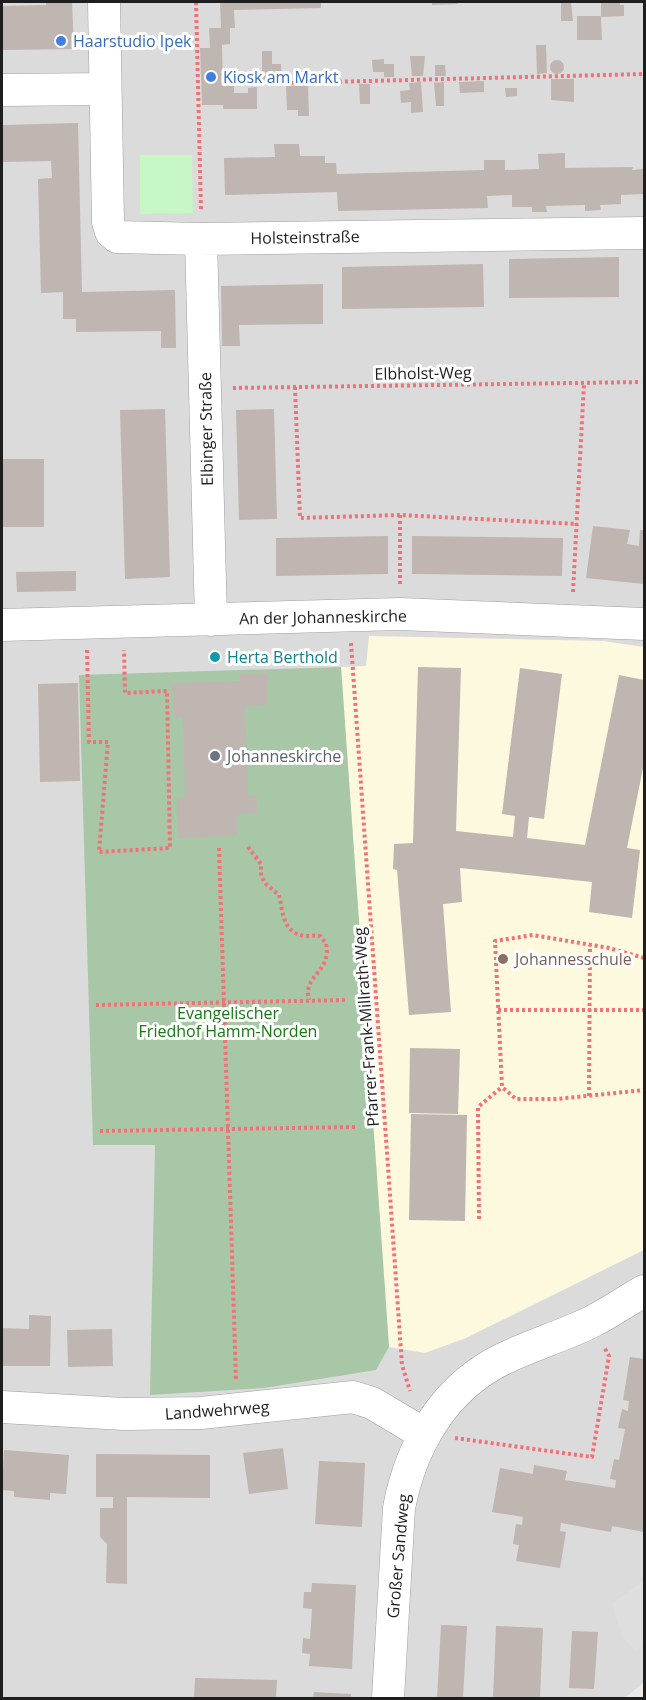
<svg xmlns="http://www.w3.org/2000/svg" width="646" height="1700" viewBox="0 0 646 1700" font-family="'Open Sans',sans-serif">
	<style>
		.residential { fill: #dcdbdb }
		.education { fill: #fdf9df }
		.cemetery { fill: #a7c7a7 }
		.park { fill: #c7f7c4 }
		.parking { fill: #dedede }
		.building { fill: #bfb5b1 }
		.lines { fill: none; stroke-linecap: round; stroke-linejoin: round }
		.minor-casing { stroke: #9f9f9f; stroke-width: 33 }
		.path { stroke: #f37176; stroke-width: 4; stroke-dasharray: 3 3; stroke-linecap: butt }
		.minor { stroke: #fff; stroke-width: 32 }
		.shop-dot { fill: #3f7fe0; stroke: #fff; stroke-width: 2 }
		.culture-dot { fill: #0f9aa8; stroke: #fff; stroke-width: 2 }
		.worship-dot { fill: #6b7280; stroke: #fff; stroke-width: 2 }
		.education-dot { fill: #8d6e63; stroke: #fff; stroke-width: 2 }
		.labels { text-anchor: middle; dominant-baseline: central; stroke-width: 6; stroke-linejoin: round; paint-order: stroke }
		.shop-label { font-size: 16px; fill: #366cbe; stroke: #fff; text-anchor: start }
		.street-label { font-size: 16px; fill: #1e1e1e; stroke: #fff }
		.culture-label { font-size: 16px; fill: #0d838f; stroke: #fff; text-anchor: start }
		.worship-label { font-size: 16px; fill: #5b616d; stroke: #fff; text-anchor: start }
		.education-label { font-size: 16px; fill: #785e54; stroke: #fff; text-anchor: start }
		.park-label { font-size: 16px; fill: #167811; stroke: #fff }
	</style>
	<rect width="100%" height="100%" fill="#efeae5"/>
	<path class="residential" d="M2 2H644V1682L625 1698H2Z"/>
	<path class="education" d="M369 636 603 641 644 647V1250L466 1338 425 1353 389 1347 341 667 366 666Z"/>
	<path class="cemetery" d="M341 667 389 1347 376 1370 264 1388 150 1395 155 1145H93L79 675Z"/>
	<path class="park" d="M140 155H192L193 213 140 214Z"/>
	<path class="parking" d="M644 1581V1645L636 1652 622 1637 612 1603Z"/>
	<path class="building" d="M46 2H72L74 49 2 50V6L46 5Z
		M220 2H321V8L234 10 235 28H230V44L222 45 223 86H234V93H248V88L257 87V109H223V105H202L200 48H210L209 28H221Z
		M432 2H457L458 4 432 5Z
		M561 2H571L573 21H561Z
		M601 2H620V5H624V16L601 17 602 40H577V16H601Z
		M536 45H546L547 73 537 74Z
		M262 51H272V64H281L282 80 262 81Z
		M410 56H425L423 76H412Z
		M384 59V64H394V77H384V72H373L372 60Z
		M550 67a7 7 0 1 1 14 0a7 7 0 1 1-14 0Z
		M435 65H445L446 76H435Z
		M551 79H574V102L551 100Z
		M484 81V92L460 93 459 82Z
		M421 82 423 112 411 113V102L401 103 400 91 410 90 409 83Z
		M444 82V106H436L434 83Z
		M359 84H370V104H360Z
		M308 85 309 116H298V110H287L286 86Z
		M505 88H517V96L506 97Z
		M78 123 82 292 175 290 176 348H161V331L76 332V319H63V292L41 293 38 179 52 178 51 161 2 162V125Z
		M274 144H299L300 156H325V163H336L337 174 484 170V160H505V170L539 169 538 154 565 153V168L633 167 632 170 644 169V194L621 195V204L600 205 601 210 585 211V205L546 206 547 212H532V207H512V195L487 196 488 208 338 211 337 192 225 195 224 158 275 157Z
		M619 257V297L509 298V259Z
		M483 264 484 307 342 309V267Z
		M323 284V324L239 325 240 346H222L221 286Z
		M165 409 170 577 125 579 120 410Z
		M274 409 277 519 239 520 236 410Z
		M2 459H44V527H2Z
		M593 526 630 530 627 544 639 546 640 530H644V584L586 578Z
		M388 536V574L276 576V538Z
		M412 536 563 538 562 576 412 574Z
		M76 571V591L17 592 16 572Z
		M418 667 461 668 456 831 513 837 515 816 502 814 520 668 562 674 544 819 529 817 527 838 585 845 619 675 644 680V763L627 848 640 850 632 918 589 912 592 882 460 868 462 902 443 904 451 1012 409 1015 397 870 393 869 394 844 413 843Z
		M239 674H267V705L245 706 248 795 257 796V813L238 814V835L178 838 177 797H185L183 717 174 718 172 683 239 681Z
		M78 683 80 781 40 782 38 684Z
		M410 1048 460 1049 458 1114 409 1113Z
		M411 1114 467 1115 465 1221 409 1220Z
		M29 1315 51 1316 50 1366H2V1328L29 1329Z
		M112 1329 113 1366 68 1367 67 1330Z
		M630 1357 644 1359V1532L612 1526 611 1532 561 1523 560 1531 566 1532 560 1568 516 1561 519 1545 513 1544 516 1524 522 1525 523 1517 492 1512 500 1468 533 1474 534 1465 567 1471 565 1480 615 1488 616 1480 610 1479 614 1459 619 1460 625 1429 618 1428 622 1409 628 1411 629 1401 623 1400Z
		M283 1448 288 1489 249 1494 243 1453Z
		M4 1450 69 1455 66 1494 50 1493V1500L14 1497V1491L2 1490Z
		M96 1454 210 1455V1498L127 1497V1584L106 1583 107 1544 100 1537V1508H113V1497H96Z
		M319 1461 365 1463 362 1527 315 1524Z
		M312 1583 356 1585 352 1669 309 1666 310 1654 302 1653 303 1638 310 1639 312 1609 303 1608 304 1592H311Z
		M441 1625 467 1626 463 1698H437Z
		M496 1626 543 1628 540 1698H493Z
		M572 1631 598 1632 594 1689 569 1688Z
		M195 1678 277 1680 276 1698H194Z
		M314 1692 351 1694V1698H313Z"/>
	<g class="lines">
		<g class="minor-casing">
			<path id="minor" d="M104 2 108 222 111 232 117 237 201 239 644 233
				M2 90 105 89
				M201 239 211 620
				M2 625 400 614 644 624
				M2 1407 124 1414 201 1413 353 1397 372 1403 424 1434
				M388 1698 399 1508C411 1445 444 1387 505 1358 532 1345 562 1336 589 1323 608 1314 626 1301 644 1291"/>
		</g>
		<path class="path" d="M196 2 201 211
			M249 84 644 74
			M295 387 300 518 400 515 577 524
			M233 388 641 382
			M400 515V586
			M573 592 584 383
			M351 643 402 1365 410 1391
			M87 650 89 742H108L99 852 170 848 167 691 125 693 124 650
			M248 847 261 864V876L266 884 279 895C283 911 282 934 306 936 311 936 315 935 320 936L326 943C332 973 302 975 309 1000
			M219 848 236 1380
			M644 958 609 948 533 935 495 941 502 1087 516 1099H557L644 1090
			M96 1005 347 1000
			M498 1010H644
			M589 1096 590 945
			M100 1131 356 1127
			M479 1219 478 1107 502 1087
			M455 1438 592 1457 609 1356 604 1347"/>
		<use href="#minor" class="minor"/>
	</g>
	<g class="shop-dot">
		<circle cx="61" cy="41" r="6"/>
		<circle cx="211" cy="77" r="6"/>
	</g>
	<circle class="culture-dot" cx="215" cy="657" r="6"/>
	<circle class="worship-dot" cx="215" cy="756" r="6"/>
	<circle class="education-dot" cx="503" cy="959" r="6"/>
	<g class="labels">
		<g class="shop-label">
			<text x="73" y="41">Haarstudio Ipek</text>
			<text x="223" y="77">Kiosk am Markt</text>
		</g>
		<g class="street-label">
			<text transform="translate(305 237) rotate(-1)">Holsteinstraße</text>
			<text transform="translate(423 373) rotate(-1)">Elbholst-Weg</text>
			<text transform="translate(206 429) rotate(-91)">Elbinger Straße</text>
			<text transform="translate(323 617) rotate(-1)">An der Johanneskirche</text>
			<text transform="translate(366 1027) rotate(-94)">Pfarrer-Frank-Millrath-Weg</text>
			<text transform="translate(217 1410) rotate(-4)">Landwehrweg</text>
			<text transform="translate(398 1556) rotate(-85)">Großer Sandweg</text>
		</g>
		<g class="culture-label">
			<text x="227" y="657">Herta Berthold</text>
		</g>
		<g class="worship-label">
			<text x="227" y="756">Johanneskirche</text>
		</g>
		<g class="education-label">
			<text x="515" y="959">Johannesschule</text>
		</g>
		<g class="park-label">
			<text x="228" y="1013">Evangelischer<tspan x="228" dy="18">Friedhof Hamm-Norden</tspan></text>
		</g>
	</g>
	<rect width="646" height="1700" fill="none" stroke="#1e1e1e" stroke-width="6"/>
</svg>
